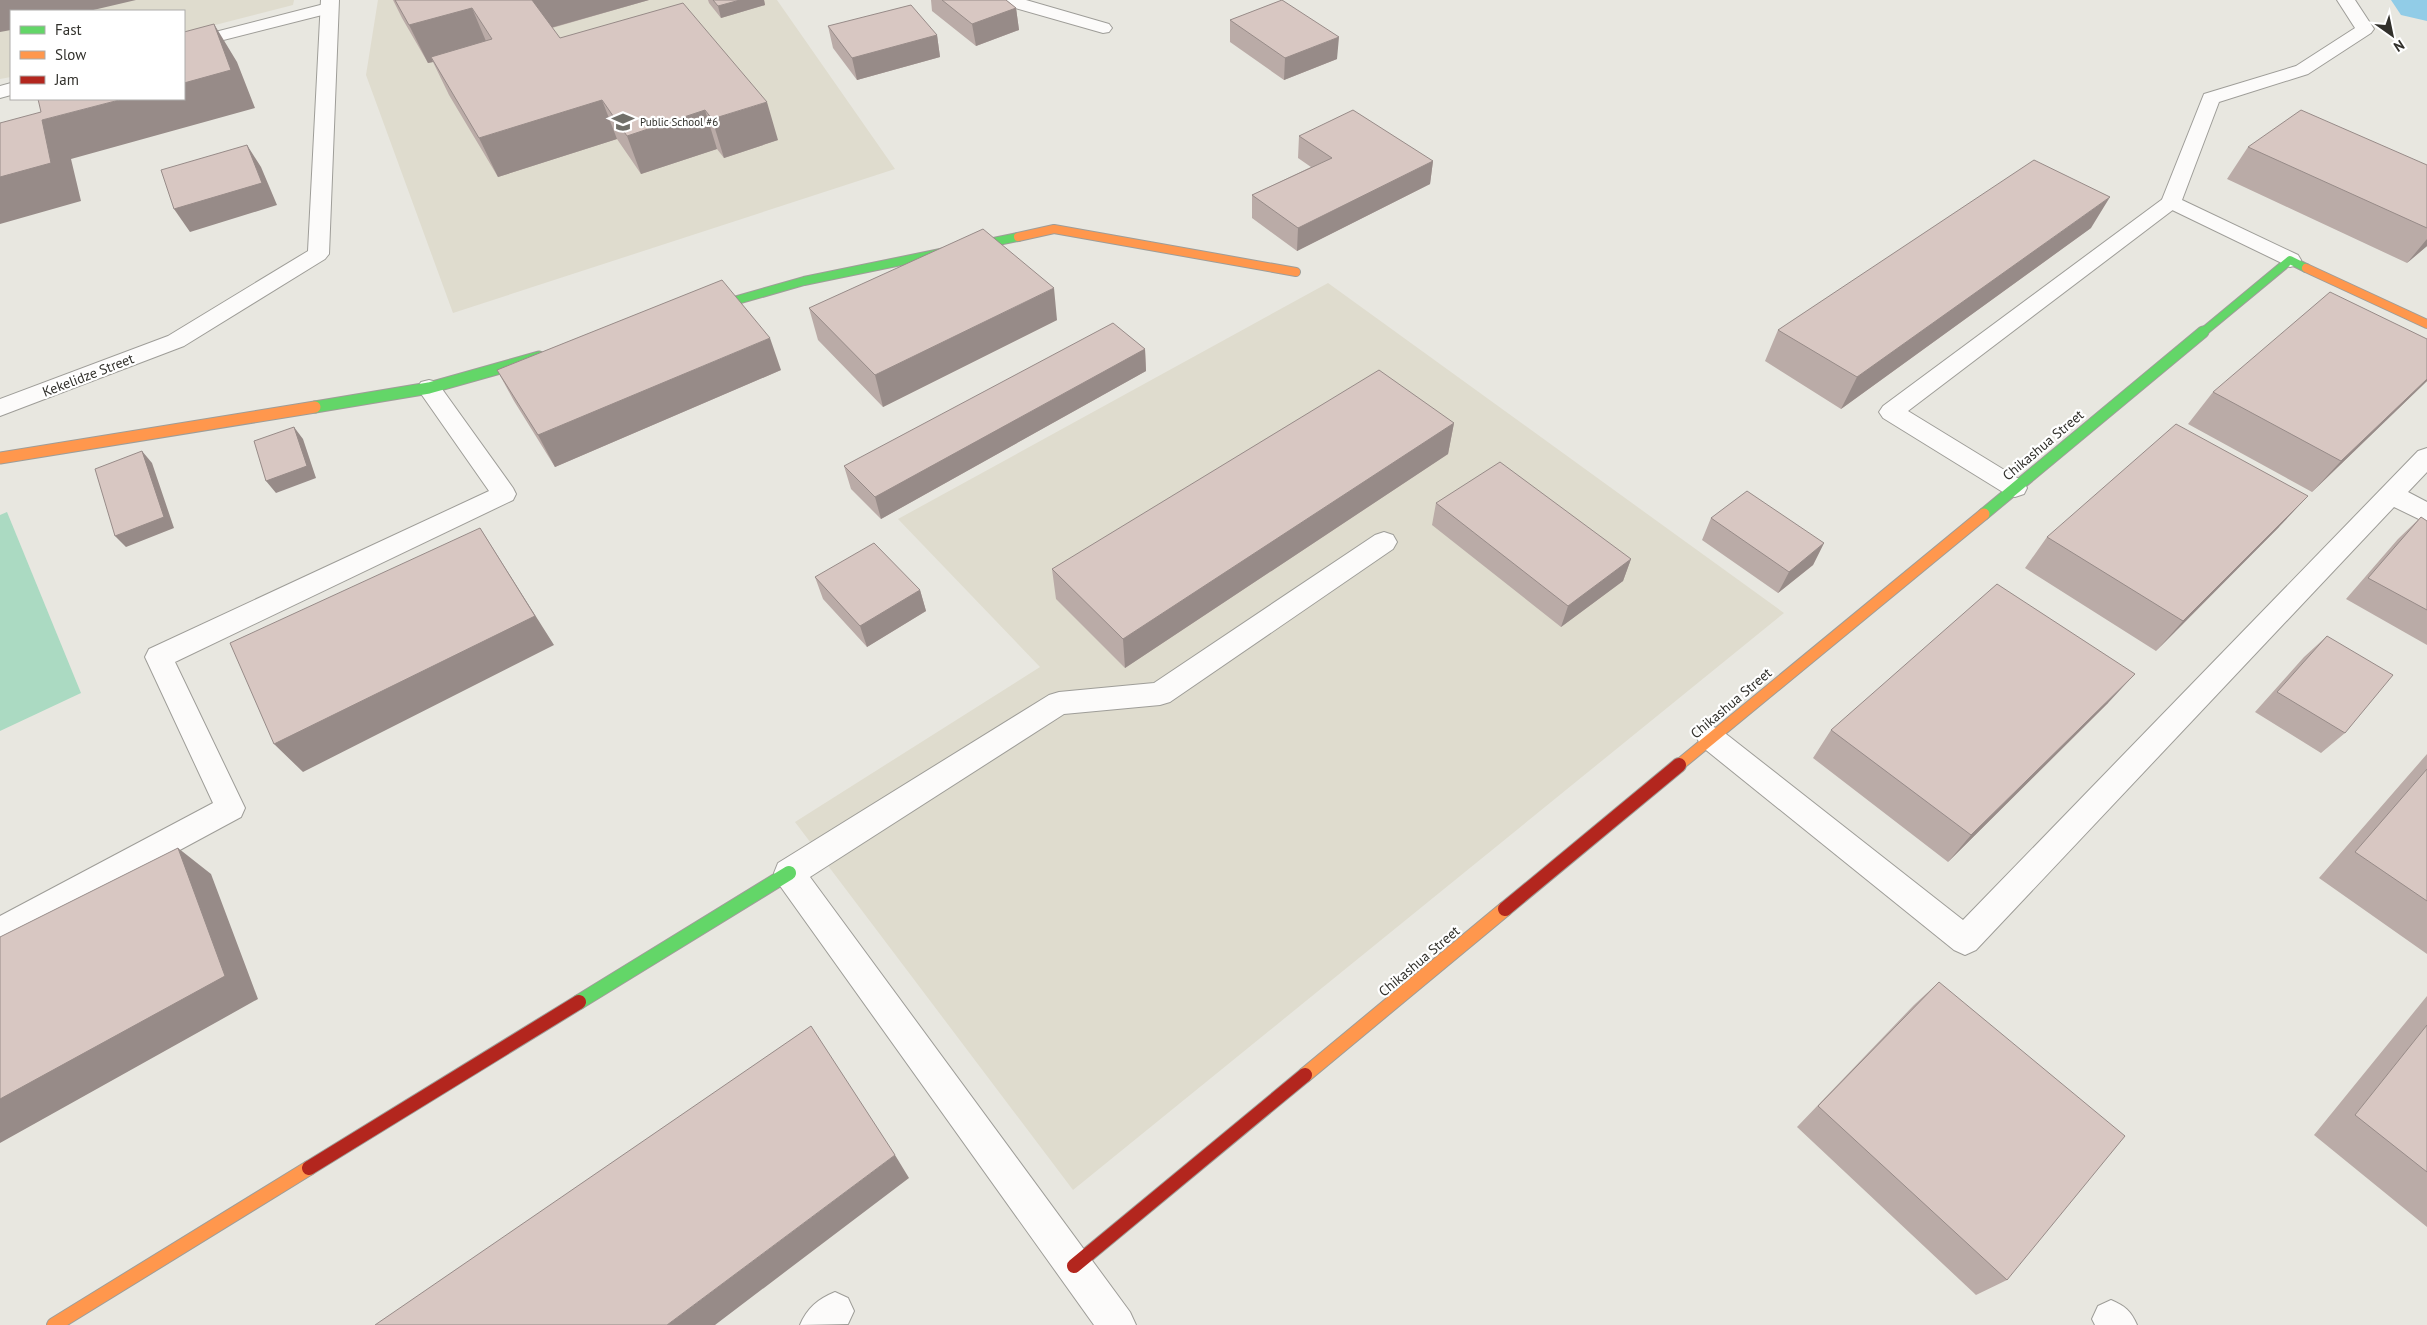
<svg xmlns="http://www.w3.org/2000/svg" width="2427" height="1325" viewBox="0 0 2427 1325" font-family="'PT Sans',sans-serif">
	<style>
		.built { fill: #dfdcce }
		.green { fill: #abdac2 }
		.lines { fill: none; stroke-linecap: round; stroke-linejoin: round }
		.river { fill: #91cce7; fill-rule: evenodd }
		.lane-casing { stroke: #9e9d98; stroke-width: 2 }
		.street-casing { stroke: #9e9d98; stroke-width: 2 }
		.fast-far2-casing { stroke: #9e9d98; stroke-width: 10 }
		.fast-far1-casing { stroke: #9e9d98; stroke-width: 13 }
		.fast-casing { stroke: #9e9d98; stroke-width: 16 }
		.slow-far2-casing { stroke: #9e9d98; stroke-width: 10 }
		.slow-far1-casing { stroke: #9e9d98; stroke-width: 13 }
		.slow-casing { stroke: #9e9d98; stroke-width: 16 }
		.jam-casing { stroke: #9e9d98; stroke-width: 16 }
		.lane { fill: #fcfbfa; fill-rule: evenodd }
		.street { fill: #fcfbfa; fill-rule: evenodd }
		.fast-far2 { stroke: #63d668; stroke-width: 8 }
		.fast-far1 { stroke: #63d668; stroke-width: 11 }
		.fast { stroke: #63d668; stroke-width: 14 }
		.slow-far2 { stroke: #ff974d; stroke-width: 8 }
		.slow-far1 { stroke: #ff974d; stroke-width: 11 }
		.slow { stroke: #ff974d; stroke-width: 14 }
		.jam { stroke: #b3261e; stroke-width: 14 }
		.wall { fill: #baaba7 }
		.shaded-wall { fill: #978b88 }
		.building { fill: #d8c7c2; stroke: #978b88 }
		.labels { text-anchor: middle; dominant-baseline: central; stroke-width: 4.5; stroke-linejoin: round; paint-order: stroke }
		.far-poi-label { font-size: 11px; fill: #31302b; stroke: #fff; text-anchor: start }
		.street-label { font-size: 14px; fill: #31302b; stroke: #fff }
	</style>
	<rect width="100%" height="100%" fill="#e8e7e0"/>
	<path class="built" d="M0 0H294L293 5 184 33V11H11V77L0 79Z
		M378 0H777L895 169 453 313 366 75Z
		M1328 283 1784 613 1073 1190 795 822 1040 667 898 519Z"/>
	<path class="green" d="M7 512 81 693 0 731V515Z"/>
	<g class="lines">
		<path class="river" d="M2391 0H2427V21L2401 15Z"/>
		<g class="lane-casing">
			<path id="lane" d="M328 3 334 4 337 8 334 12 184 50V40Z
				M11 83V95L0 98V86Z
				M2171 196 2178 198 2181 202 2178 206 1908 411 2024 482 2027 488 2024 494 2015 497 2006 494 1883 418 1879 412 1883 406 2164 198Z
				M429 380 437 382 513 488 516 494 513 500 175 662 245 808 241 817 0 947V916L213 803 145 657 149 649 489 491 417 388 421 382Z
				M2427 448V472L2408 492 2427 502V523L2394 507 1976 950 1965 955 1954 950 1701 746 1697 738 1701 730 1711 726 1721 730 1963 920 2418 451Z
				M1384 532 1393 535 1397 542 1393 549 1170 702 1160 705 1064 714 810 877 1130 1312 1136 1325H1094L778 883 774 873 778 863 1049 695 1059 692 1154 683 1375 535Z
				M835 1292 848 1298 854 1311 848 1324 800 1325C807 1308 818 1299 835 1292Z
				M2111 1300C2125 1306 2131 1311 2137 1325H2095L2092 1319 2098 1306Z"/>
		</g>
		<g class="street-casing">
			<path id="street" d="M321 0H339L329 254 325 259 184 346 0 416V399L168 336 308 251Z
				M998 0H1026L1109 24 1112 28 1109 32 1103 33 1001 4Z
				M2337 0H2355L2374 29 2371 33 2308 74 2219 102 2182 200 2298 255 2301 260 2298 265 2290 267 2164 206 2161 202 2204 94 2296 66 2355 28Z"/>
		</g>
		<g class="fast-far2-casing">
			<path id="fast-far2" d="M702 310 804 281 1018 237
				M2202 333 2290 260 2306 268"/>
		</g>
		<g class="fast-far1-casing">
			<path id="fast-far1" d="M315 407 429 388 539 357
				M1984 514 2203 332"/>
		</g>
		<g class="fast-casing">
			<path id="fast" d="M579 1002 789 873"/>
		</g>
		<g class="slow-far2-casing">
			<path id="slow-far2" d="M1018 237 1054 229 1296 272
				M2306 268 2427 324"/>
		</g>
		<g class="slow-far1-casing">
			<path id="slow-far1" d="M0 458 315 407
				M1679 765 1984 514"/>
		</g>
		<g class="slow-casing">
			<path id="slow" d="M1305 1075 1505 909
				M54 1325 309 1168"/>
		</g>
		<g class="jam-casing">
			<path id="jam" d="M1505 909 1679 765
				M309 1168 579 1002
				M1074 1266 1305 1075"/>
		</g>
		<use href="#lane" class="lane"/>
		<use href="#street" class="street"/>
		<use href="#fast-far2" class="fast-far2"/>
		<use href="#fast-far1" class="fast-far1"/>
		<use href="#fast" class="fast"/>
		<use href="#slow-far2" class="slow-far2"/>
		<use href="#slow-far1" class="slow-far1"/>
		<use href="#slow" class="slow"/>
		<use href="#jam" class="jam"/>
	</g>
	<path class="wall" d="M393 0H649L552 28 560 38 778 140 724 158 717 149 641 174 617 139 498 177 449 95 433 62 428 63 402 18Z
		M708 0H764L765 5 721 18 709 3Z
		M931 0H1006L1016 8 1019 30 976 46 932 11Z
		M1230 20 1337 59 1284 80 1230 42Z
		M828 26 937 35 940 57 857 80 833 48Z
		M1299 136 1433 161 1430 184 1297 251 1252 218V195L1311 167 1298 158Z
		M2248 147 2427 165V246L2407 263 2227 179Z
		M2091 228 1841 409 1765 361 1778 330Z
		M809 308 1057 320 883 407 818 340Z
		M2427 339V381L2312 492 2188 424 2213 392Z
		M1145 349 1146 371 881 519 851 489 844 466Z
		M497 370H781L555 467 514 401Z
		M1454 423 1448 454 1125 668 1056 599 1052 569Z
		M1436 503 1631 559 1623 581 1561 627 1432 525Z
		M2421 517 2427 521V645L2346 599 2398 539Z
		M1711 518 1824 543 1813 565 1778 593 1702 540Z
		M2279 527 2156 651 2025 568 2047 537Z
		M815 577 920 590 926 611 867 647 823 599Z
		M2327 636 2345 733 2321 753 2255 712 2304 657Z
		M2108 703 1948 862 1813 758 1831 730Z
		M2427 754V954L2319 878Z
		M1939 982 2007 1280 1976 1295 1797 1127 1914 1005Z
		M2427 996V1227L2314 1135Z"/>
	<path class="shaded-wall" d="M0 0H136L89 11H11V30L0 32Z
		M530 0H649L543 30Z
		M740 0H764L765 5 721 18 718 6Z
		M472 8 488 46 431 57 433 62 428 63 409 25Z
		M1016 8 1019 30 976 46 972 24Z
		M214 24 237 62 255 108 71 159 81 201 0 224V177L42 120 123 99H184V83Z
		M937 35 940 57 857 80 852 58Z
		M1339 37 1337 59 1284 80 1285 58Z
		M602 100 617 139 498 177 479 138Z
		M767 102 778 140 724 158 712 119Z
		M705 110 717 149 641 174 627 136Z
		M247 145 261 167 277 205 190 232 174 209Z
		M1433 161 1430 184 1297 251 1298 228Z
		M2110 197 2091 228 1841 409 1857 377Z
		M2427 239V246L2407 263Z
		M1054 288 1057 320 883 407 875 375Z
		M770 338 781 370 555 467 538 435Z
		M1145 349 1146 371 881 519 875 497Z
		M2427 379V381L2312 492 2341 461Z
		M1454 423 1448 454 1125 668 1123 639Z
		M294 427 303 439 316 478 276 493 266 481Z
		M142 451 152 463 174 528 126 547 115 536Z
		M2308 496 2279 527 2156 651 2183 621Z
		M480 528 554 645 303 772 274 744Z
		M1824 543 1813 565 1778 593 1789 572Z
		M1631 559 1623 581 1561 627 1568 606Z
		M920 590 926 611 867 647 860 626Z
		M2135 674 2108 703 1948 862 1971 835Z
		M178 848 211 874 258 999 0 1143V1099Z
		M895 1155 909 1178 715 1325H667Z"/>
	<path class="building" d="M395 0H532L560 38 683 3 767 102 712 119 705 110 627 136 602 100 479 138 431 57 492 39 472 8 409 25Z
		M713 0H740L718 6Z
		M942 0H1006L1016 8 972 24Z
		M1282 0 1339 37 1285 58 1230 20Z
		M911 5 937 35 852 58 828 26Z
		M214 24 231 70 184 83V32Z
		M38 99H123L42 120 51 163 0 177V123L41 112Z
		M1353 110 1433 161 1298 228 1252 195 1332 158 1299 136Z
		M2301 110 2427 165V228L2248 147Z
		M247 145 262 183 174 209 161 170Z
		M2034 160 2110 197 1857 377 1778 330Z
		M983 229 1054 288 875 375 809 308Z
		M722 280 770 338 538 435 497 370Z
		M2330 292 2427 339V379L2341 461 2213 392Z
		M1113 323 1145 349 875 497 844 466Z
		M1379 370 1454 423 1123 639 1052 569Z
		M2176 424 2308 496 2183 621 2047 537Z
		M294 427 307 466 266 481 254 441Z
		M142 451 164 517 115 536 95 469Z
		M1500 462 1631 559 1568 606 1436 503Z
		M1747 491 1824 543 1789 572 1711 518Z
		M2421 517 2427 521V610L2368 578Z
		M480 528 535 616 274 744 230 643Z
		M874 543 920 590 860 626 815 577Z
		M1997 584 2135 674 1971 835 1831 730Z
		M2327 636 2393 675 2345 733 2277 692Z
		M2427 769V901L2355 852Z
		M178 848 225 976 0 1099V937Z
		M1939 982 2125 1136 2007 1280 1818 1106Z
		M2427 1025V1172L2355 1115Z
		M811 1026 895 1155 667 1325H375Z"/>
	<defs>
		<g id="school-bare" transform="scale(1.725)"><path d="M0-5L7-2L0 1L-7-2ZM-4 1L0 2.5L4 1V4Q0 6-4 4Z" fill="#71706a" stroke="#fff" stroke-width="2.5" paint-order="stroke"/></g>
	</defs>
	<g fill-rule="evenodd">
		<use href="#school-bare" x="623" y="122"/>
	</g>
	<g class="labels">
		<g class="far-poi-label">
			<text x="640" y="122">Public School #6</text>
		</g>
		<g class="street-label">
			<text transform="translate(88 375) rotate(-21)">Kekelidze Street</text>
			<text transform="translate(2043 445) rotate(-40)">Chikashua Street</text>
			<text transform="translate(1731 703) rotate(-40)">Chikashua Street</text>
			<text transform="translate(1419 961) rotate(-40)">Chikashua Street</text>
		</g>
	</g>
	<rect x="10" y="10" width="175" height="90" fill="#ffffff" stroke="#adacaa"/>
	<rect x="20" y="26" width="25" height="8" fill="#63d668" stroke="#adacaa"/>
	<text x="55" y="35" font-size="15" fill="#31302b">Fast</text>
	<rect x="20" y="51" width="25" height="8" fill="#ff974d" stroke="#adacaa"/>
	<text x="55" y="60" font-size="15" fill="#31302b">Slow</text>
	<rect x="20" y="76" width="25" height="8" fill="#b3261e" stroke="#adacaa"/>
	<text x="55" y="85" font-size="15" fill="#31302b">Jam</text>
	<g transform="translate(2392 35) rotate(147)" stroke="#ffffff" stroke-width="4" paint-order="stroke">
	<path d="M0-4L9 19L0 12L-9 19Z" fill="#31302b"/>
	<text y="-8" font-size="14" font-weight="bold" text-anchor="middle" fill="#31302b">N</text>
	</g>
</svg>
